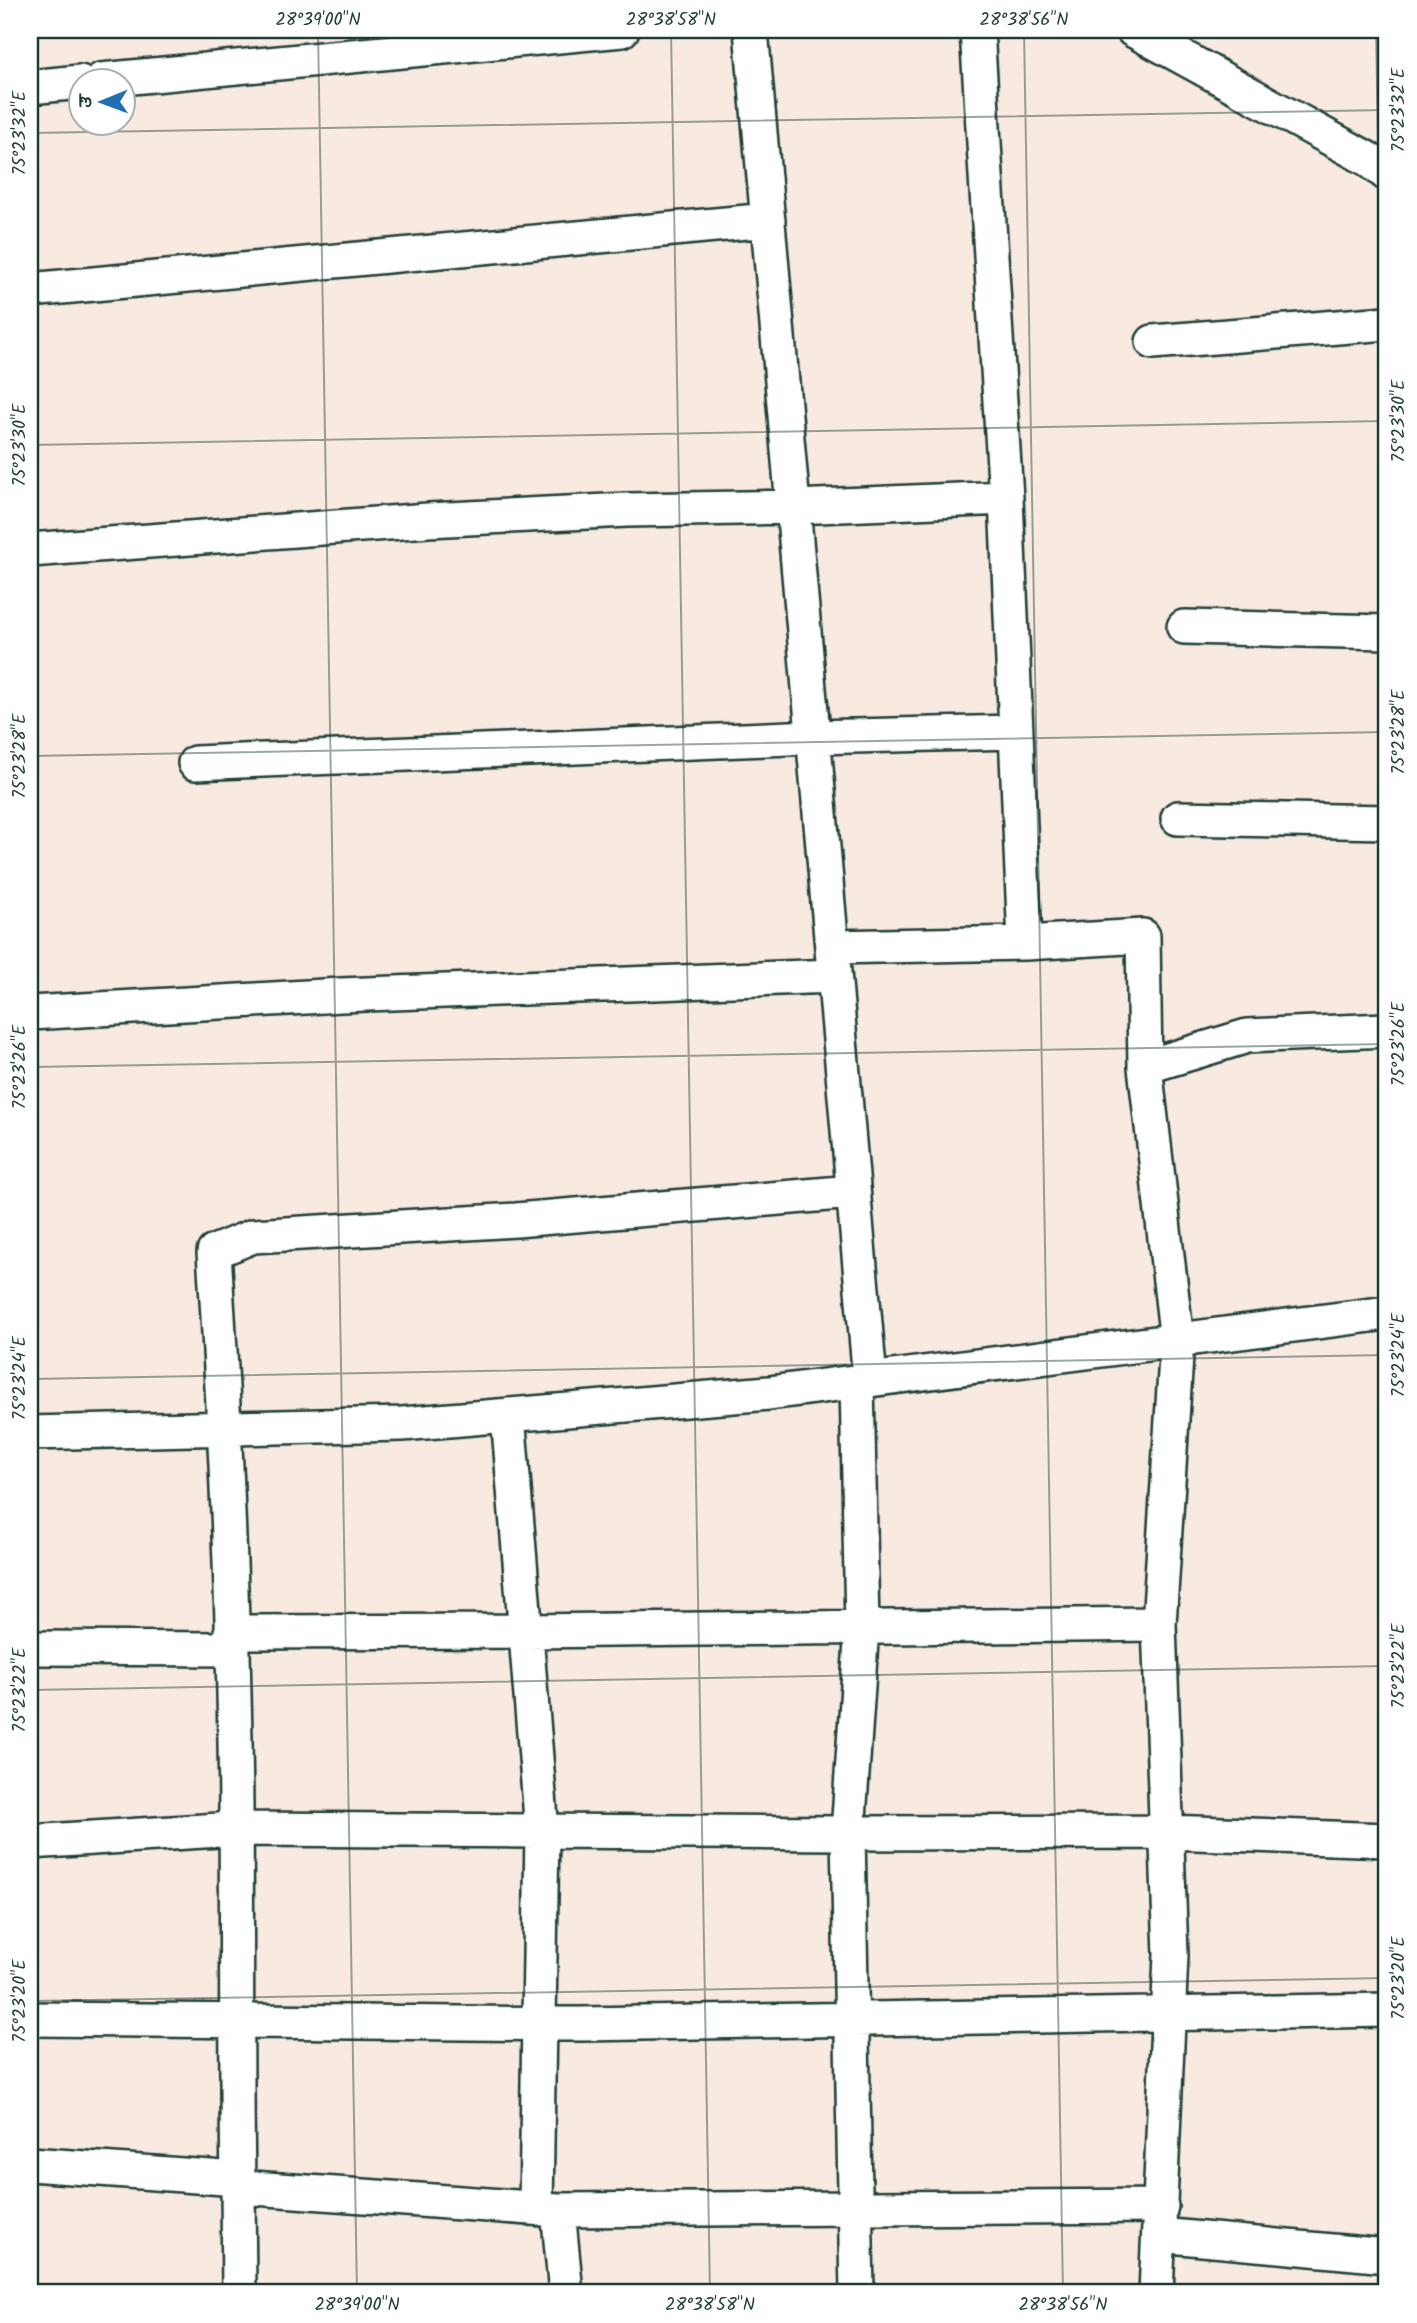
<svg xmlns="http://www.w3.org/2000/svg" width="1417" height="2323" viewBox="0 0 1417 2323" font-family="Kalam,'Playpen Sans Deva',sans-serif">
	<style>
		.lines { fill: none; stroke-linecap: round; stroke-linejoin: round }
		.street-casing { stroke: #1f3d34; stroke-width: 38 }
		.street { stroke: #fff; stroke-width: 33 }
		.ticks { fill: none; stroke: #1f3d34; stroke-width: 2; stroke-opacity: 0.45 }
		.neatline { fill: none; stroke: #1f3d34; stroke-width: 2.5 }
		.ticks-label { font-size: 18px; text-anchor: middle; fill: #1f3d34 }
	</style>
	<rect width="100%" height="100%" fill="#f8eae0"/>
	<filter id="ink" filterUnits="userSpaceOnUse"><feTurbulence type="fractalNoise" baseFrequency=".0143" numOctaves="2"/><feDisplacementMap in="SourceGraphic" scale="14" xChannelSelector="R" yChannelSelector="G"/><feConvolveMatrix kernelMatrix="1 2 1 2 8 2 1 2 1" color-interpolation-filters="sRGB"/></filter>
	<g filter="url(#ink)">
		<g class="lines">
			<g class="street-casing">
				<path id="street" d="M751 30 870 1380
					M1133 30 1368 159 1387 174
					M101 80 622 30
					M30 87 80 82
					M30 290 768 220
					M1153 342 1387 323
					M30 550 428 520 627 510 794 507 1006 498
					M1184 627 1387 632
					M195 763 813 737 1015 732
					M1178 818 1387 822
					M1025 943 1143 936 1145 1067
					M832 947 1025 943 1006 498 977 30
					M30 1013 341 995 834 976
					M857 1382 862 1627 848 1833 857 2293
					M508 1415 542 1831 536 2208
					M30 1433 402 1424 769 1393 1387 1313
					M231 1632 525 1631 1159 1624
					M30 1648 232 1649
					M30 1842 235 1829 848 1833 1167 1832 1387 1840
					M30 2019 582 2024 1387 2010
					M30 2164 238 2179
					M238 2187C236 2060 237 1933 236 1806 234 1621 226 1436 214 1252L253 1236 516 1220 853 1192
					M558 2210 1161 2206
					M1159 2235 1387 2256
					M239 2293 238 2187 558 2210 566 2293
					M1156 2293 1171 1955 1159 1624 1177 1341 1145 1067 1247 1036 1387 1030"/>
			</g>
			<use href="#street" class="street"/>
		</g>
	</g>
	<path class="ticks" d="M318 30 357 2293M671 30 710 2293M1024 30 1063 2293M1376 30 1387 649M30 133 1387 110M30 445 1387 421M30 756 1387 732M30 1067 1387 1044M30 1379 1387 1355M30 1690 1387 1666M30 2001 1387 1978M1133 2293 1387 2289"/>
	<rect width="1417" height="2323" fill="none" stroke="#fff" stroke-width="77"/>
	<g transform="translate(102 102) rotate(269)"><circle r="33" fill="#ffffff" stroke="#a5b1ae" stroke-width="2"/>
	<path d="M0-5L12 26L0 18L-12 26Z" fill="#1f6fb2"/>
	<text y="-10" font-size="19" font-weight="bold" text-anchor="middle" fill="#1f3d34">उ</text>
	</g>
	<rect x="38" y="38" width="1340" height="2246" class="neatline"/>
	<g class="ticks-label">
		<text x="318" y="25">28°39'00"N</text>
		<text x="671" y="25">28°38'58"N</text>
		<text x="1024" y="25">28°38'56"N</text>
		<text transform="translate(1398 110) rotate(-90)" y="6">75°23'32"E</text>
		<text transform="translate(19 133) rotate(-90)" y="6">75°23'32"E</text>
		<text transform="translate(1398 421) rotate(-90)" y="6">75°23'30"E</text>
		<text transform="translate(19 445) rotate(-90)" y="6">75°23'30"E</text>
		<text transform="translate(1398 732) rotate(-90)" y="6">75°23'28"E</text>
		<text transform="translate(19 756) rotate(-90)" y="6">75°23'28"E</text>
		<text transform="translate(1398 1044) rotate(-90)" y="6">75°23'26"E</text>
		<text transform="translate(19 1067) rotate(-90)" y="6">75°23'26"E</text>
		<text transform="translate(1398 1355) rotate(-90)" y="6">75°23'24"E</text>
		<text transform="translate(19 1378) rotate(-90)" y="6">75°23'24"E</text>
		<text transform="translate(1398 1666) rotate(-90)" y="6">75°23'22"E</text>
		<text transform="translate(19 1690) rotate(-90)" y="6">75°23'22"E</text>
		<text transform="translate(1398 1978) rotate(-90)" y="6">75°23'20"E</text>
		<text transform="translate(19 2001) rotate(-90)" y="6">75°23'20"E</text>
		<text x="357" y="2310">28°39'00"N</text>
		<text x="710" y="2310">28°38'58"N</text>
		<text x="1063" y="2310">28°38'56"N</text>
	</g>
</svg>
